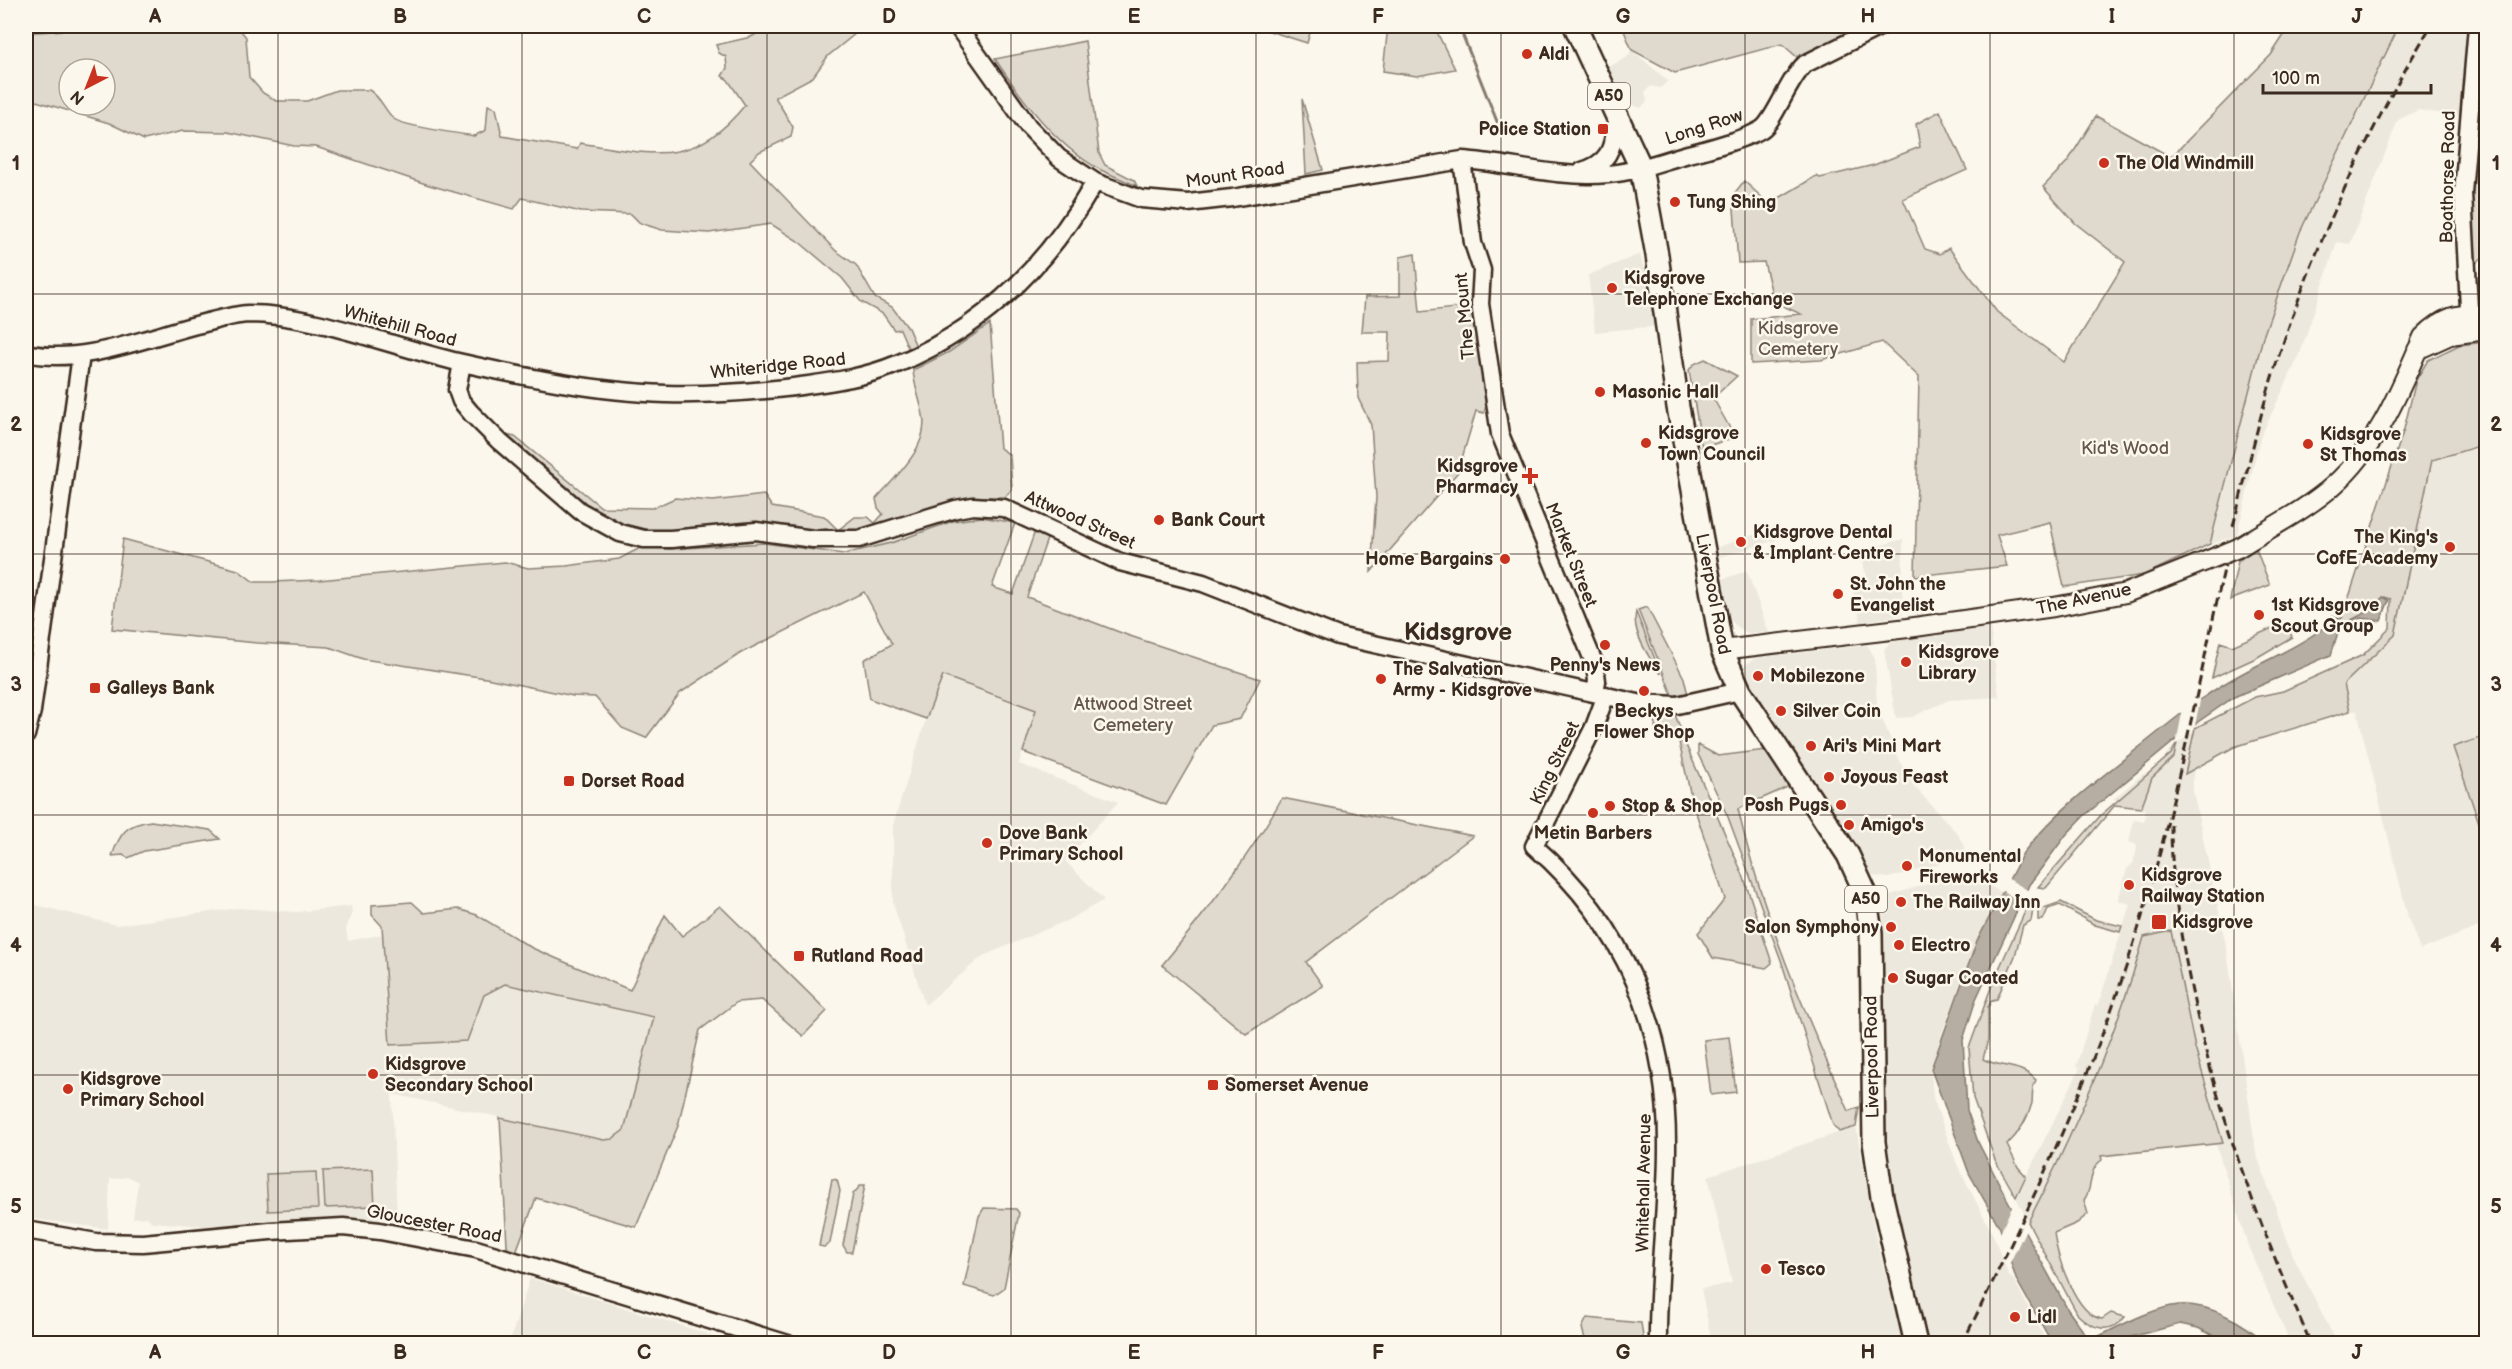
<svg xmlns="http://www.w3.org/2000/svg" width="2512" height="1369" viewBox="0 0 2512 1369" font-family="'Balsamiq Sans',sans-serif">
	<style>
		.built { fill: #ede8dd }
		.green { fill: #dfd9ce; stroke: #8d8276; stroke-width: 1.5; fill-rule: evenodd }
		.water { fill: #b6aea2; stroke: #85796d; stroke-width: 1.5 }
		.pier { fill: #fbf7ec }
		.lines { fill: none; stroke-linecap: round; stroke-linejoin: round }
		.stream { stroke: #85796d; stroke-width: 3 }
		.tertiary-casing { stroke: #3b2a1e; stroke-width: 21 }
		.secondary-casing { stroke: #3b2a1e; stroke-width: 22 }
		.primary-casing { stroke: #3b2a1e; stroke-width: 26 }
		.tertiary { stroke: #fbf7ec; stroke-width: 16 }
		.secondary { stroke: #fbf7ec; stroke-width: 18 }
		.primary { stroke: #fbf7ec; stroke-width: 21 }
		.rail { stroke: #3b2a1e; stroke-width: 3; stroke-dasharray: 9 4.5; stroke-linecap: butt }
		.secondary-bridge-casing { stroke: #3b2a1e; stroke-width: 22; stroke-linecap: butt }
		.secondary-bridge { stroke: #fbf7ec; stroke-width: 18 }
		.grid { fill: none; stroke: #3b2a1e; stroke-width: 1.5; stroke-opacity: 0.55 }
		.poi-dot { fill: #c8321e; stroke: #fbf7ec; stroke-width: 2 }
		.labels { text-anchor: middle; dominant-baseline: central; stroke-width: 5; stroke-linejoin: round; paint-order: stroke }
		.shield { fill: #fbf7ec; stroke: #75685c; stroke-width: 1.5 }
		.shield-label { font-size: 16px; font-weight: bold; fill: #3b2a1e }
		.poi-label { font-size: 18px; font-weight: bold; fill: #3b2a1e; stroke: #fbf7ec; text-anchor: start }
		.street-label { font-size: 18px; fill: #3b2a1e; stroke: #fbf7ec }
		.park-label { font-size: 18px; fill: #64564a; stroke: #fbf7ec }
		.district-label { font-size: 24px; font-weight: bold; fill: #3b2a1e; stroke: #fbf7ec }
		.neatline { fill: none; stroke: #3b2a1e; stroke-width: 2 }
		.grid-label { font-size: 20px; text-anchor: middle; font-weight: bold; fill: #3b2a1e }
	</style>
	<rect width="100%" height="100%" fill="#fbf7ec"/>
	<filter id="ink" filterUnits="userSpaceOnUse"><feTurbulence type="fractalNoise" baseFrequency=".0167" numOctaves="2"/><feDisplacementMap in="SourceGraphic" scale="12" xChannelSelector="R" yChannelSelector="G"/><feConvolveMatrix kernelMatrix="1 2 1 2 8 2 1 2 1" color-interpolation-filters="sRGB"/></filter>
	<g filter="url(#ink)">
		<path class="built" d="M2353 26H2472L2464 117 2418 110 2398 120 2350 244 2337 242 2300 354 2260 438 2237 535 2202 548 2234 391Z
			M1632 50 1668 81 1660 88 1651 86 1645 92 1647 101 1641 108 1633 105 1622 94 1608 67 1626 58Z
			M1640 254 1659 326 1595 332 1588 275Z
			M2486 444V924L2420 950 2408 917 2357 711H2350L2344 684 2395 635 2432 460Z
			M1771 529 1776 540 1720 557 1718 547Z
			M1903 539 1902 615 1861 622 1852 588 1865 584 1867 577 1859 551Z
			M1747 571 1769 633H1747L1735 625 1726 614 1723 579Z
			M1990 626 1999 697 1949 700 1912 717 1896 718 1884 649 1891 642Z
			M1867 645 1875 658 1877 707 1899 759 1913 785 1957 833 1965 848 1962 856 1954 860 1888 878 1873 876 1742 673 1743 666 1756 658Z
			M943 675 1036 710 1019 764 1118 802 1065 861 1104 900 1068 920 983 956 925 1005 893 903V825L926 719Z
			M2193 732 2202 747 2193 775V791L2227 950 2256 1153 2294 1258 2337 1343H2290L2248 1246 2185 1046 2073 1130 2028 1222 2016 1197 2080 1068 2076 1067 2095 1004 2098 1005 2130 904 2118 900 2127 869 2133 863 2136 853 2137 845 2129 842 2134 819 2144 821 2146 815 2144 814 2145 809 2113 799 2143 774 2152 772 2164 762 2165 756 2172 748Z
			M1965 873 2003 893 1977 941 1943 1030 1931 1069 1933 1098 1957 1164 1993 1235 2009 1276 2014 1280 2047 1343H1926L1897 1218 1883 1104 1880 939 1884 925 1881 901 1883 897Z
			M32 904 117 925 239 908 297 912 351 906 352 912 346 929 348 941 384 934 390 1044 467 1041 484 995 505 984 655 1016 626 1127 620 1136 604 1140 392 1094 397 1220 342 1218 203 1226 152 1222 147 1217 133 1218 138 1182 129 1177 110 1179 108 1229 26 1218V914Z
			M1856 1127 1876 1238 1904 1343H1712L1701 1289 1732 1283 1708 1176Z
			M530 1278 708 1334 723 1342 738 1343 509 1344Z"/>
		<path class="green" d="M119 26H237L246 37 249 77 263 93 276 101H307L337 90H369C381 97 385 111 394 119 404 127 458 133 474 136L486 130 488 105 496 108 502 136 577 149 580 143C652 154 693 169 745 105L728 80 722 76 727 68 726 57 719 53 716 45 751 37 770 26H858L861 29 828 56 813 77 775 97 793 127 791 137 759 152 750 161 835 250 856 265 875 298 892 307 908 328 919 353 912 357 900 329 894 330 883 314 861 302 842 278 798 241 771 224 709 233 662 230 640 223 631 214 581 212 522 198 514 209 429 185 316 147 294 146 228 132 183 131 144 140 109 123 26 98V33ZM69 69H105V105H69Z
			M1254 26H1312L1307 43Z
			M1388 26H1434L1455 69 1417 76 1383 71Z
			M1622 26H1684L1687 31 1703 26H1881L1805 64 1782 44 1675 73 1632 50Z
			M2290 26H2399L2300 232 2263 337 2210 544 2144 575 2064 587 2050 522 1997 535 2007 566 1915 576 1919 377 1882 342 1821 360 1751 364V319L1801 314 1774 302 1764 262 1738 263 1733 195 1744 181 1766 201 1781 197 1816 176 1820 178 1874 165 1920 147 1916 124 1940 111 1967 170 1903 199 1925 249 1940 254 1949 248 1997 312 2064 362 2125 262 2075 223 2043 187 2068 161 2096 116 2171 157 2271 55Z
			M2481 26H2486V254L2474 265 2465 193Z
			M1085 41 1099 153 1105 165 1134 180 1137 186C1124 180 1111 175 1099 169 1055 145 1022 99 995 59Z
			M1302 99 1323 170 1306 174Z
			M1415 254 1420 312 1472 306 1486 406 1484 413 1476 411 1458 472 1371 572 1376 497 1371 425 1358 398 1357 362 1389 361 1390 332H1362L1365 297 1400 296V257Z
			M990 324 1000 448 1010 455 1012 489 1005 497H969L895 523 837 536 743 524 686 532 639 531 598 517 502 434 515 437 601 507 653 508 675 498 713 501 764 495 772 507 824 516 838 530 855 517H868L875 523 883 514 878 508 876 499C895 477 930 447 923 415 920 399 914 386 913 370L949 352Z
			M2486 342V444L2432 460 2395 635 2344 684 2350 711 2234 747 2185 774 2195 728 2255 697 2283 691 2363 655 2390 628 2391 599 2385 597 2371 610 2340 626 2338 617 2342 618 2350 594 2404 429 2416 380 2428 360 2459 345Z
			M1705 359 1737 376 1713 398 1735 437 1702 448 1689 370 1694 364Z
			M982 517 1015 523 992 587 1013 594 1035 531 1048 536 1027 597 1127 635 1260 679 1240 719 1212 725 1166 805 1023 752 1036 710 943 676 926 719 870 699 864 660 892 644 864 592 741 653 680 693 646 738 622 728 595 697 573 696 486 678 363 659 329 647 257 643 112 629 123 539 238 570 254 582H272L319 580 505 562 528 568 566 566 619 559 642 547 670 549 764 543 844 554 891 543 953 521Z
			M2256 549 2270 585 2230 600 2238 561Z
			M1647 607 1684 678 1688 695 1673 697 1638 610Z
			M1636 612 1661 674C1649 658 1631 632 1636 612Z
			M2286 622 2292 637 2256 658 2212 678 2220 642 2232 646Z
			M1674 712 1683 735 1655 728 1656 718Z
			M2486 736V843L2453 747Z
			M1679 742 1685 743 1743 875 1772 963 1766 968 1713 958 1698 933 1725 899 1692 801Z
			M2177 743 2174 757 2152 778 2141 808 2115 805 2046 888 2038 887 2101 815 2171 754Z
			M1698 745 1718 756 1766 750 1790 786 1738 809C1762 914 1805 1014 1849 1111L1859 1107 1856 1127 1839 1132 1833 1125 1781 960 1728 817 1698 754Z
			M1282 798 1473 836 1306 962 1323 986 1246 1034 1162 965C1206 912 1248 859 1282 798Z
			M151 821 210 830 220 839 144 851 128 858 123 855 112 856C120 833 126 824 151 821Z
			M412 902 424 913 458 909 477 915 532 948 630 990 665 915 682 936 720 906 827 1011 803 1036 762 1000 737 1002 700 1030 678 1126 636 1227 536 1198 513 1260 509 1259 507 1245 500 1118 604 1140 612 1139 624 1130 654 1017 505 984 484 995 467 1041 390 1045 382 926 372 915V905Z
			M2061 902 2096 920 2122 926 2120 932 2095 925 2060 905 2048 909 2043 920H2038V910Z
			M2028 905 2033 910 2031 921 2023 925 2015 956 1997 999 1992 1000 1988 1007V1040L1983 1059C2000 1068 2021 1064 2036 1080 2031 1089 2033 1094 2032 1103 2028 1119 2018 1134 2007 1145L2018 1167 2026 1176 2016 1197 1995 1160 1973 1098 1969 1048 1993 982Z
			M2171 931 2195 1048 2223 1143 2101 1156 2102 1160C2087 1170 2094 1187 2084 1200L2088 1214 2077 1223 2054 1233C2057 1256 2075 1315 2102 1319L2111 1313 2125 1317C2111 1335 2092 1329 2078 1315L2028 1222C2075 1131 2116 1036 2144 937Z
			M1729 1037 1736 1092 1711 1095 1704 1040Z
			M373 1169 375 1206 325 1208 323 1171Z
			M316 1172 318 1209 268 1211 266 1174Z
			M832 1179 837 1180 840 1191 830 1243 824 1247 819 1246Z
			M861 1185H865L852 1252H847L843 1245 853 1194Z
			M984 1208 1016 1209 1019 1213 1004 1288 994 1295 964 1286 979 1216Z
			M1587 1318 1641 1323 1644 1343H1586L1582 1328Z"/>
		<path class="water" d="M2383 597 2389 600 2381 621 2361 618 2350 625 2348 622 2371 610Z
			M2333 616 2338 617 2339 629 2331 655 2234 697 2195 724 2084 816 2066 835 2029 885 1976 999 1963 1040 1967 1110 1978 1142 2006 1197 2068 1310 2088 1338 2093 1339C2116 1328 2154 1307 2179 1305 2208 1303 2246 1323 2265 1343H2228L2198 1328 2180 1324 2108 1343H2052L2016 1279 2000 1228 1969 1173 1931 1069 1977 941 2023 853C2059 807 2107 773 2152 737 2178 716 2204 695 2234 678 2267 659 2302 646 2332 621Z"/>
		<path class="pier" d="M2201 696 2194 730 2176 744 2183 708Z
			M2007 878 2029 891 2024 904 2001 890Z
			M2013 1204 2027 1227 2008 1267 1999 1236Z"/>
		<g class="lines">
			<path class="stream" d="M1459 26 1500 129"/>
			<g class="tertiary-casing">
				<path id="tertiary" d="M957 26 1028 126 1059 158 1095 182 1141 199 1188 203 1232 198 1462 160C1511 163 1558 179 1608 174 1635 172 1662 161 1688 154 1705 150 1748 138 1762 129 1775 120 1788 80 1805 64L1881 26
					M1462 160 1473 243 1482 270 1480 304 1500 434 1595 665 1597 681 1595 692
					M1582 171C1613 162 1612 145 1618 117
					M2470 327 2463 193 2477 26
					M26 353C81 365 142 339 196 325 213 321 231 315 248 314 314 314 393 347 458 362 525 377 597 392 666 394 709 395 752 392 794 387 830 382 864 378 897 364 985 328 1048 264 1095 182
					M462 363 457 390 461 401 471 413 500 442 580 511 620 533 644 539H671L756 531 813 539H859L956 509 973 506 1004 508 1120 562 1203 583 1338 636 1638 703 1677 705 1740 691
					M1606 695 1594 727 1534 846C1625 925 1668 1029 1667 1148 1667 1213 1657 1278 1658 1344
					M26 735 32 711 81 355
					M26 1230 96 1242 143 1243 270 1231 343 1227 380 1231 476 1249 788 1344"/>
			</g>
			<g class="secondary-casing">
				<path id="secondary" d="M2417 350 2450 335 2486 330
					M2238 548C2269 528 2306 510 2334 485 2378 446 2400 390 2423 337 2442 318 2459 311 2486 316
					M1722 650 1908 628 2054 607 2126 593 2206 561"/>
			</g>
			<g class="primary-casing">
				<path id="primary" d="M1575 26 1641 168 1657 255 1678 407 1722 650 1740 691 1848 855 1865 892 1871 933 1874 1142 1882 1197 1916 1344"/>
			</g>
			<use href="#tertiary" class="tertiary"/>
			<use href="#secondary" class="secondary"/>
			<use href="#primary" class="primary"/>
			<path class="rail" d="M2233 526C2246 477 2257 426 2272 377 2311 253 2364 136 2431 26
				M2171 825C2171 880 2180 933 2191 987 2217 1115 2259 1224 2311 1344
				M1962 1344C2024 1219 2085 1094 2128 961 2171 832 2195 697 2225 565"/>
			<g class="secondary-bridge-casing">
				<path id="secondary-bridge" d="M2206 561 2238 548"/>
			</g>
			<use href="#secondary-bridge" class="secondary-bridge"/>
		</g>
	</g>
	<path class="grid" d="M278 26V1344M522 26V1344M767 26V1344M1011 26V1344M1256 26V1344M1501 26V1344M1745 26V1344M1990 26V1344M2234 26V1344M26 294H2486M26 554H2486M26 815H2486M26 1075H2486"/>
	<g class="poi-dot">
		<circle cx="1527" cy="54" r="6"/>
		<rect x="1597" y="123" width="12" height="12" rx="3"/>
		<circle cx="2104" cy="163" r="6"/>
		<circle cx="1675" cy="202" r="6"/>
		<circle cx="1612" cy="288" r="6"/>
		<circle cx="1600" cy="392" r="6"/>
		<circle cx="1646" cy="443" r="6"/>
		<circle cx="2308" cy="444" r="6"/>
		<path d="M1527 467h6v6h6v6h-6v6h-6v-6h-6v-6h6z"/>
		<circle cx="1159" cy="520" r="6"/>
		<circle cx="1741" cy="542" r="6"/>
		<circle cx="2450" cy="547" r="6"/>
		<circle cx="1505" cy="559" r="6"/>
		<circle cx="1838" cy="594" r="6"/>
		<circle cx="2259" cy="615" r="6"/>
		<circle cx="1605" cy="645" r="6"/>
		<circle cx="1906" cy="662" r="6"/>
		<circle cx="1758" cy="676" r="6"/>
		<circle cx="1381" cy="679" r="6"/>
		<rect x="89" y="682" width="12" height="12" rx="3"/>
		<circle cx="1644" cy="691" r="6"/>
		<circle cx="1781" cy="711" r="6"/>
		<circle cx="1811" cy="746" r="6"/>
		<circle cx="1829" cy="777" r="6"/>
		<rect x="563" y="775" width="12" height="12" rx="3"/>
		<circle cx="1841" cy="805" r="6"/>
		<circle cx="1610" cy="806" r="6"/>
		<circle cx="1593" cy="813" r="6"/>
		<circle cx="1849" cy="825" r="6"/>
		<circle cx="987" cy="843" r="6"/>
		<circle cx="1907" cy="866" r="6"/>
		<circle cx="2129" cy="885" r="6"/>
		<circle cx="1901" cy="902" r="6"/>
		<rect x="2151" y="914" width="16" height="16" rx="3"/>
		<circle cx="1891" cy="927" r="6"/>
		<circle cx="1899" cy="945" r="6"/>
		<rect x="793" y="950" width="12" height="12" rx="3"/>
		<circle cx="1893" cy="978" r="6"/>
		<circle cx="373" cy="1074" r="6"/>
		<rect x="1207" y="1079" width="12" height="12" rx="3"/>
		<circle cx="68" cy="1089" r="6"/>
		<circle cx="1766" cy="1269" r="6"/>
		<circle cx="2015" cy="1317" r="6"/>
	</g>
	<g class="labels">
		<g class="shield">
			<rect x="1588" y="83" width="42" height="26" rx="4.5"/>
			<rect x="1845" y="886" width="42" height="26" rx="4.5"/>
		</g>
		<g class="shield-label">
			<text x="1609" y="96">A50</text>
			<text x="1866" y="899">A50</text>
		</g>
		<g class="poi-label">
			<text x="1539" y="54">Aldi</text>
			<text x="1591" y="129" text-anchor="end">Police Station</text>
			<text x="2116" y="163">The Old Windmill</text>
			<text x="1687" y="202">Tung Shing</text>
			<text x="1624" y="278">Kidsgrove<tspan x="1624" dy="21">Telephone Exchange</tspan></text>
			<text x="1612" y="392">Masonic Hall</text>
			<text x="1658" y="433">Kidsgrove<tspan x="1658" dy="21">Town Council</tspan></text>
			<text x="2320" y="434">Kidsgrove<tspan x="2320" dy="21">St Thomas</tspan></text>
			<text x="1518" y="466" text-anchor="end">Kidsgrove<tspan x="1518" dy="21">Pharmacy</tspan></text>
			<text x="1171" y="520">Bank Court</text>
			<text x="1753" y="532">Kidsgrove Dental<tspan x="1753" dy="21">&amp; Implant Centre</tspan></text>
			<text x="2438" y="537" text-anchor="end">The King's<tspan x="2438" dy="21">CofE Academy</tspan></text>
			<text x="1493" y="559" text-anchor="end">Home Bargains</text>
			<text x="1850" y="584">St. John the<tspan x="1850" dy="21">Evangelist</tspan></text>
			<text x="2271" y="605">1st Kidsgrove<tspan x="2271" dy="21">Scout Group</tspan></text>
			<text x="1918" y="652">Kidsgrove<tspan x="1918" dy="21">Library</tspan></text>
			<text x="1605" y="665" text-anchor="middle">Penny's News</text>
			<text x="1393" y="669">The Salvation<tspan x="1393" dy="21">Army - Kidsgrove</tspan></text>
			<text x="1770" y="676">Mobilezone</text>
			<text x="107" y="688">Galleys Bank</text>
			<text x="1644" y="711" text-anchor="middle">Beckys<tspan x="1644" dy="21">Flower Shop</tspan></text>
			<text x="1793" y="711">Silver Coin</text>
			<text x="1823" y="746">Ari's Mini Mart</text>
			<text x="1841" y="777">Joyous Feast</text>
			<text x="581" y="781">Dorset Road</text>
			<text x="1829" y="805" text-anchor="end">Posh Pugs</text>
			<text x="1622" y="806">Stop &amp; Shop</text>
			<text x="1861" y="825">Amigo's</text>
			<text x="999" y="833">Dove Bank<tspan x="999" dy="21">Primary School</tspan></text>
			<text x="1593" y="833" text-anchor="middle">Metin Barbers</text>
			<text x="1919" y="856">Monumental<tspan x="1919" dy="21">Fireworks</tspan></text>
			<text x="2141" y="875">Kidsgrove<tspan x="2141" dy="21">Railway Station</tspan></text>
			<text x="1913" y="902">The Railway Inn</text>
			<text x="2172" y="922">Kidsgrove</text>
			<text x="1879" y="927" text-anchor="end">Salon Symphony</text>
			<text x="1911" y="945">Electro</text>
			<text x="811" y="956">Rutland Road</text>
			<text x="1905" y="978">Sugar Coated</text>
			<text x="385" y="1064">Kidsgrove<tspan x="385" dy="21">Secondary School</tspan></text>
			<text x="80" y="1079">Kidsgrove<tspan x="80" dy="21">Primary School</tspan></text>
			<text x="1225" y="1085">Somerset Avenue</text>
			<text x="1778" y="1269">Tesco</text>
			<text x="2027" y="1317">Lidl</text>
		</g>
		<g class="street-label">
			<text transform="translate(1704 127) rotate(-18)">Long Row</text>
			<text transform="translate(1235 175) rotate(-8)">Mount Road</text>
			<text transform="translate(2448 177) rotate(-89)">Boathorse Road</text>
			<text transform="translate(1465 316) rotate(-95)">The Mount</text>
			<text transform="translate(400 326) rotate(15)">Whitehill Road</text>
			<text transform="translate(778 366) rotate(-6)">Whiteridge Road</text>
			<text transform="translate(1080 520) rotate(24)">Attwood Street</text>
			<text transform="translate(1571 555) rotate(68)">Market Street</text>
			<text transform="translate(1713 594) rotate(79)">Liverpool Road</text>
			<text transform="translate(2084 599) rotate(-12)">The Avenue</text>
			<text transform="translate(1555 763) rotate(-64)">King Street</text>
			<text transform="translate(1872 1057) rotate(-91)">Liverpool Road</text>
			<text transform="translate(1644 1183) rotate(-89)">Whitehall Avenue</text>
			<text transform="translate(434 1224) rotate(11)">Gloucester Road</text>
		</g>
		<g class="park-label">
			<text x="1798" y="328">Kidsgrove<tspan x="1798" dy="21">Cemetery</tspan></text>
			<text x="2125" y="448">Kid's Wood</text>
			<text x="1133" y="704">Attwood Street<tspan x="1133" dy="21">Cemetery</tspan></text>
		</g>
		<g class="district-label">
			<text x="1458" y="632">Kidsgrove</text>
		</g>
	</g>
	<rect width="2512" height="1369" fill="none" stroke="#fbf7ec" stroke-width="66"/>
	<g transform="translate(87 87) rotate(222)"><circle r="28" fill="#fbf7ec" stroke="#aea59a" stroke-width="1.5"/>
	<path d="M0-4.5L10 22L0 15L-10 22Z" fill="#c8321e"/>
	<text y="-9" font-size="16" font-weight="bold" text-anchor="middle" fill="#3b2a1e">N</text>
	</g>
	<path d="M2263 84v9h168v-9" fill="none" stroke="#3b2a1e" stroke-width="3"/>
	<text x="2272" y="84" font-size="18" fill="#3b2a1e" stroke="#fbf7ec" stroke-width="4.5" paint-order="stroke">100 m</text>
	<rect x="33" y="33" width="2446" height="1303" class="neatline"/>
	<g class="grid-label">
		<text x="155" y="23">A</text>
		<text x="400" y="23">B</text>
		<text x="644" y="23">C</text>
		<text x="889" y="23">D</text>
		<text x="1134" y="23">E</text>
		<text x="1378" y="23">F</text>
		<text x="1623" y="23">G</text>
		<text x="1868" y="23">H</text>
		<text x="2112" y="23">I</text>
		<text x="2357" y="23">J</text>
		<text x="16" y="170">1</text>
		<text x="2496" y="170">1</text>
		<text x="16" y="431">2</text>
		<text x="2496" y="431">2</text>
		<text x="16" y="691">3</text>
		<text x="2496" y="691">3</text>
		<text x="16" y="952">4</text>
		<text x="2496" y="952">4</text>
		<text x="16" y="1213">5</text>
		<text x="2496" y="1213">5</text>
		<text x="155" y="1359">A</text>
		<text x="400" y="1359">B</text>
		<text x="644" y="1359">C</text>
		<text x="889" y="1359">D</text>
		<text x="1134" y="1359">E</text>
		<text x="1378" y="1359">F</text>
		<text x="1623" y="1359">G</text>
		<text x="1868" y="1359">H</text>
		<text x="2112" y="1359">I</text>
		<text x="2357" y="1359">J</text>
	</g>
</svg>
